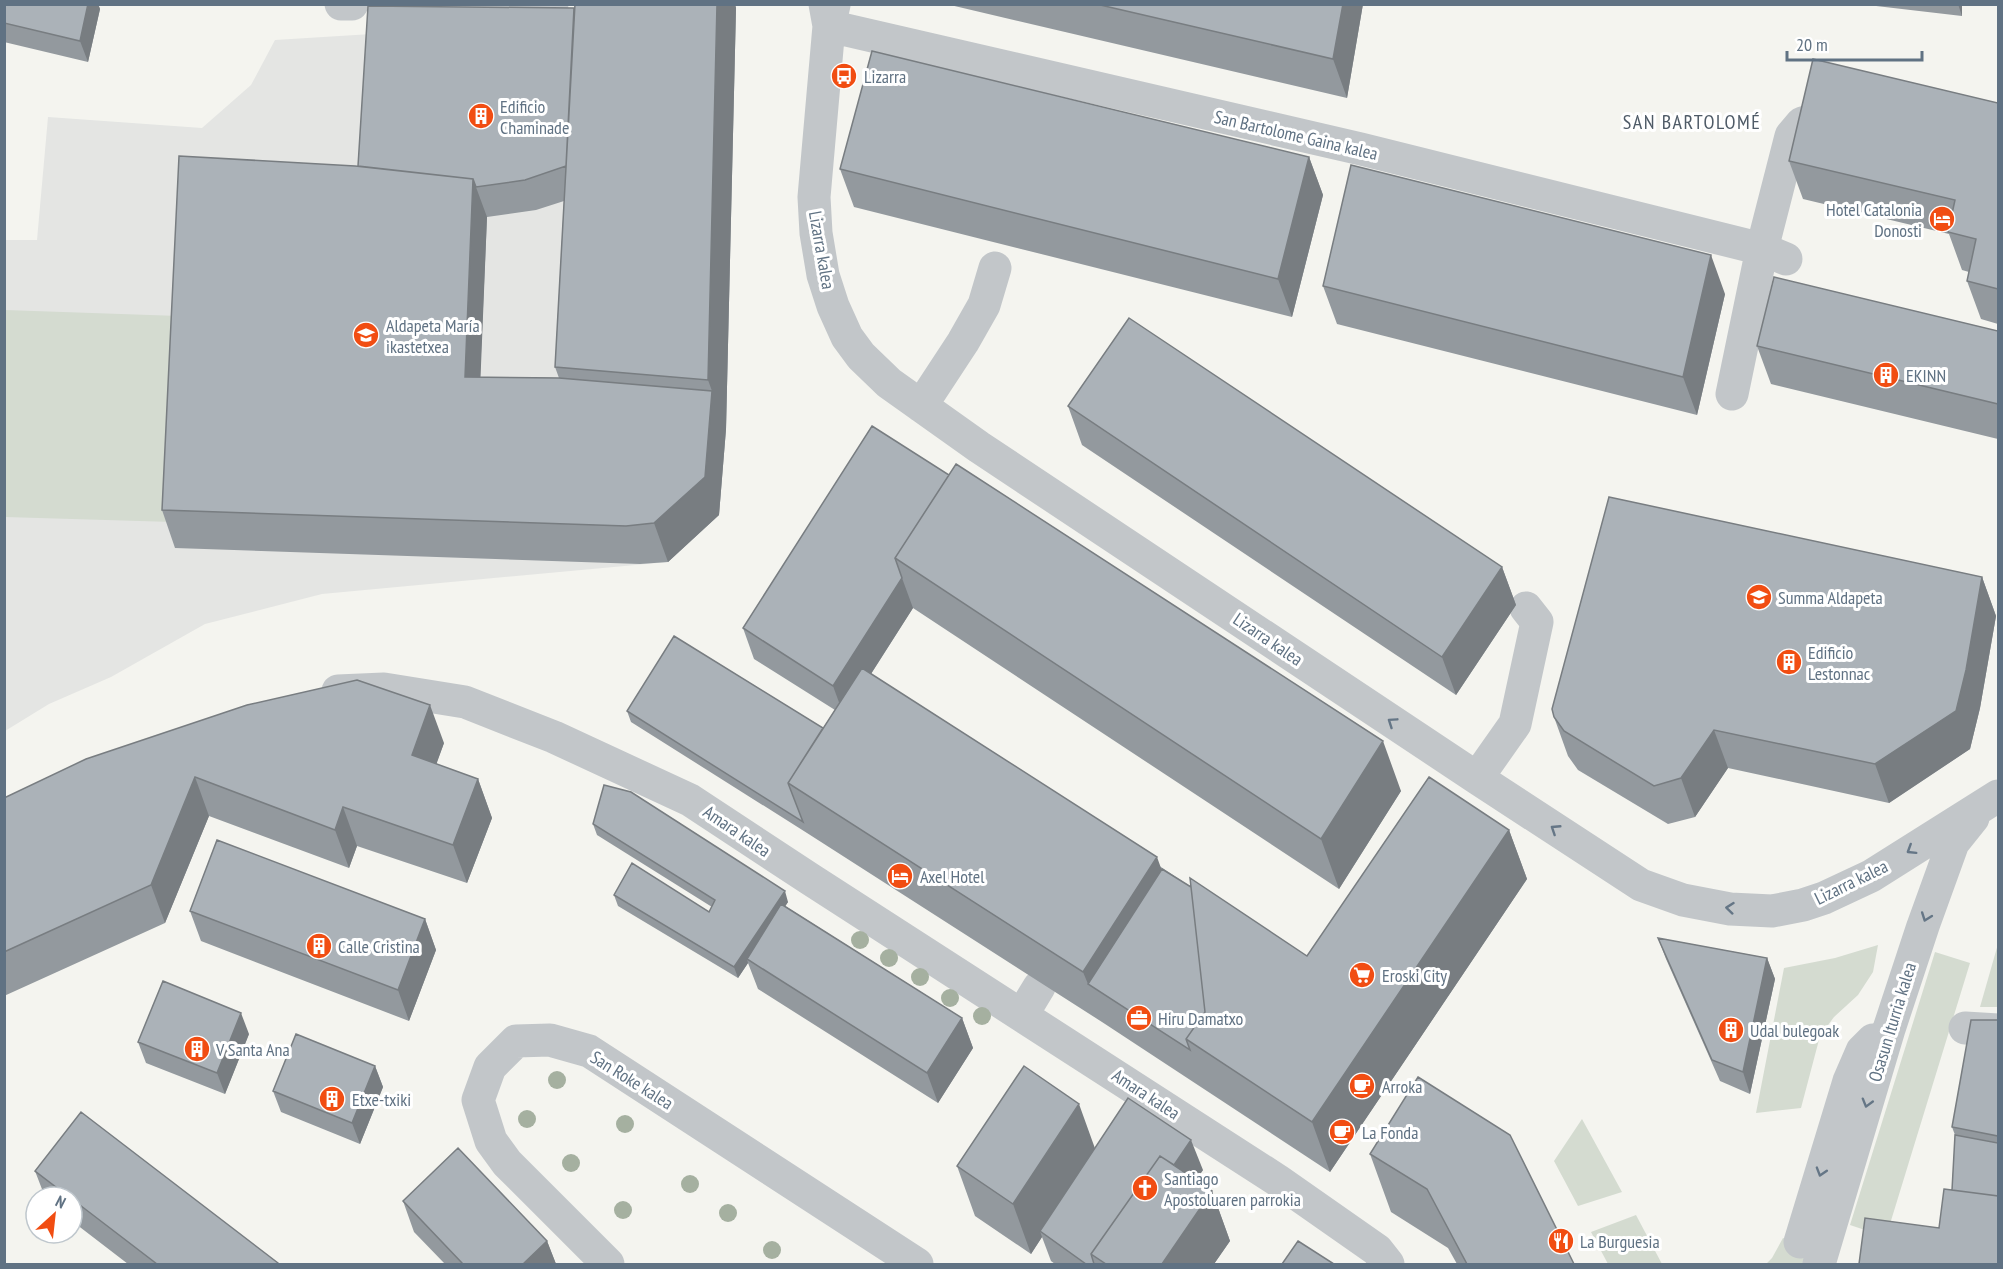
<svg xmlns="http://www.w3.org/2000/svg" width="2003" height="1269" viewBox="0 0 2003 1269" font-family="'PT Sans Narrow',sans-serif">
	<style>
		.built { fill: #e4e5e3 }
		.green { fill: #d4dbd0 }
		.lines { fill: none; stroke-linecap: round; stroke-linejoin: round }
		.minor { stroke: #c2c6c9; stroke-width: 33 }
		.tree { fill: #a5b0a0 }
		.wall { fill: #93999e; fill-rule: evenodd }
		.shaded-wall { fill: #787d81 }
		.building { fill: #abb2b8; stroke: #787d81; stroke-width: 1.5 }
		.oneway { stroke: #657686 }
		.labels { text-anchor: middle; dominant-baseline: central; stroke-width: 6; stroke-linejoin: round; paint-order: stroke }
		.poi-label { font-size: 18px; fill: #607283; stroke: #fff; text-anchor: start }
		.street-label { font-size: 18px; fill: #607283; stroke: #fff }
		.neighbourhood-label { font-size: 20px; letter-spacing: 1.5px; fill: #4f5b67; stroke: #fff }
	</style>
	<rect width="100%" height="100%" fill="#f4f4ef"/>
	<path class="built" d="M639 5 736 8 726 429 719 515 668 562 322 594 205 624 111 677 49 704 5 731V240H37L48 117 202 128 251 85 275 40 452 29Z"/>
	<path class="green" d="M5 310 179 316 173 522 5 517Z
		M1998 944V1007H1980Z
		M1878 945 1873 972 1858 995 1834 1017 1820 1036 1801 1108 1756 1113 1784 968 1835 958Z
		M1935 952 1970 963 1886 1237 1850 1225Z
		M1582 1119 1622 1192 1578 1206 1554 1161Z
		M1636 1215 1662 1264H1608L1591 1232Z
		M1783 1238 1813 1249 1807 1264H1766L1772 1258Z"/>
	<g class="lines">
		<path class="minor" d="M341 4H352
			M405 4 540 7 552 4
			M825 4 829 26 814 197 816 233 823 275 833 306 847 337 861 356 889 383 979 447 1477 778 1641 885 1683 900 1730 909 1772 911 1803 905 1824 898 1871 876 1998 796
			M834 5 829 26 1361 149 1738 243 1762 249 1786 259
			M1732 394 1762 249 1791 136 1802 123 1816 119
			M921 406 963 342 984 305 995 268
			M338 691 384 689 465 702 554 737 690 800 810 879 1277 1180 1377 1250 1388 1264
			M1477 778 1515 724 1537 622 1526 608
			M1022 1015 1039 987
			M1965 1028 1998 1030
			M1800 1242 1849 1081 1862 1051 1873 1040
			M608 1264 507 1163 491 1141 478 1100 490 1067 516 1041 550 1040 589 1051 917 1264
			M1819 1264 1889 1029 1923 926 1953 843 1973 818"/>
	</g>
	<g class="tree">
		<circle cx="860" cy="940" r="9"/>
		<circle cx="889" cy="958" r="9"/>
		<circle cx="920" cy="977" r="9"/>
		<circle cx="950" cy="998" r="9"/>
		<circle cx="982" cy="1016" r="9"/>
		<circle cx="557" cy="1080" r="9"/>
		<circle cx="527" cy="1119" r="9"/>
		<circle cx="625" cy="1124" r="9"/>
		<circle cx="571" cy="1163" r="9"/>
		<circle cx="690" cy="1184" r="9"/>
		<circle cx="623" cy="1210" r="9"/>
		<circle cx="728" cy="1213" r="9"/>
		<circle cx="772" cy="1250" r="9"/>
	</g>
	<path class="wall" d="M4 4H98L100 9 88 62 4 42Z
		M575 4H735L736 8 726 429 719 515 668 562 640 564 175 548 162 510 358 166 574 8ZM564 201 555 367 559 378 480 377 487 217 536 210Z
		M946 4H1363L1347 98Z
		M1859 4H1962V16Z
		M1998 103V324L1981 319 1967 281 1969 272 1962 270 1949 234 1803 199 1789 161Z
		M1309 157 1323 195 1292 317 854 207 840 169Z
		M1323 286 1725 294 1697 415 1337 324Z
		M1998 331V439L1771 384 1757 346Z
		M1068 406 1502 567 1516 605 1456 695 1082 445Z
		M949 475 1401 791 1339 889 913 608 871 674 1191 887 1307 956 1509 830 1527 879 1330 1172 1102 1022 807 833 631 722 627 711 823 728 835 710 754 659 743 628Z
		M1982 577 1996 616 1980 708 1970 749 1889 803 1728 768 1695 817 1668 824 1578 770 1568 756 1554 717Z
		M444 743 436 764 478 779 492 818 467 883 357 846 349 868 209 816 165 923 4 996V798Z
		M593 824 788 902 785 906 962 1018 973 1048 938 1103 758 989 748 963 738 978 618 906 614 895 709 912 712 907 597 835Z
		M190 911 425 919 436 950 409 1021 201 941Z
		M1658 938 1767 958 1775 979 1750 1094 1720 1081 1666 959Z
		M1998 1020V1264L1952 1190 1955 1135 1952 1127Z
		M249 1034 225 1094 146 1063 138 1042Z
		M375 1066 383 1087 360 1144 281 1112 273 1091Z
		M1095 1148 1203 1170 1196 1180 1212 1191 1230 1241 1214 1264H1055L1051 1261 1042 1237 1031 1254 975 1216 957 1166Z
		M1370 1154 1574 1264H1457L1448 1248 1391 1212Z
		M35 1171 278 1264H128L72 1221V1197H45Z
		M403 1201 547 1241 556 1264H445L414 1232Z"/>
	<path class="shaded-wall" d="M88 4H98L100 9 88 62 80 41Z
		M717 4H735L736 8 726 429 719 515 668 562 654 523 712 391 708 380Z
		M1343 4H1363L1347 98 1333 59Z
		M1958 4H1962V16Z
		M1309 157 1323 195 1292 317 1278 279Z
		M473 179 487 217 479 415 465 377Z
		M1711 255 1725 294 1697 415 1683 377Z
		M1502 567 1516 605 1456 695 1442 657Z
		M1982 577 1996 616 1980 708 1970 749 1889 803 1875 764Z
		M902 578 913 608 844 716 833 686Z
		M430 705 444 743 426 793 412 755Z
		M1714 730 1728 768 1695 817 1681 778Z
		M1383 741 1401 791 1339 889 1321 839Z
		M195 777 209 816 165 923 151 885Z
		M478 779 492 818 467 883 453 845Z
		M343 807 357 846 349 868 335 830Z
		M1509 830 1527 879 1330 1172 1312 1122Z
		M1157 857 1175 907 1088 984 1083 972Z
		M785 891 788 902 750 961 747 959 748 963 738 978 734 967Z
		M425 919 436 950 409 1021 398 990Z
		M1767 958 1775 979 1750 1094 1743 1072Z
		M241 1013 249 1034 225 1094 217 1073Z
		M962 1018 973 1048 938 1103 927 1073Z
		M375 1066 383 1087 360 1144 352 1123Z
		M1079 1104 1097 1154 1040 1231 1042 1237 1031 1254 1013 1204Z
		M1191 1140 1203 1170 1136 1264 1105 1263Z
		M1212 1191 1230 1241 1214 1264H1162Z
		M547 1241 556 1264H523Z"/>
	<path class="building" d="M4 4H88L80 41 4 23Z
		M575 4H717L708 380 555 367Z
		M1096 4H1343L1333 59Z
		M368 6 574 8 566 166 525 180 476 187 473 179 358 166Z
		M872 51 1309 157 1278 279 840 169Z
		M1813 59 1998 103V289L1967 281 1976 239 1948 232 1955 200 1789 161Z
		M179 156 355 166 473 179 465 377 559 378 712 391 705 477 654 523 626 526 162 510Z
		M1351 165 1711 255 1683 377 1323 286Z
		M1774 277 1998 331V404L1757 346Z
		M1129 318 1502 567 1442 657 1068 406Z
		M872 426 949 475 895 558 902 578 833 686 743 628Z
		M956 464 1383 741 1321 839 895 558Z
		M1609 497 1982 577 1966 670 1956 711 1875 764 1714 730 1681 778 1654 786 1564 731 1554 717 1552 709Z
		M674 636 823 728 788 783 803 822 627 711Z
		M862 668 1157 857 1083 972 788 783Z
		M357 680 430 705 412 755 478 779 453 845 343 807 335 830 195 777 151 885 4 952V798L86 759 247 705Z
		M1429 777 1509 830 1312 1122 1186 1039 1205 1012 1190 878 1307 956Z
		M604 785 631 792 785 891 734 967 614 895 632 863 709 912 715 900 593 824Z
		M217 840 425 919 398 990 190 911Z
		M1162 869 1191 887 1205 1012 1186 1039 1190 1050 1088 984Z
		M781 904 962 1018 927 1073 747 959Z
		M1658 938 1767 958 1743 1072 1712 1060Z
		M163 981 241 1013 217 1073 138 1042Z
		M1971 1020H1998V1136L1952 1127Z
		M296 1034 375 1066 352 1123 273 1091Z
		M1024 1066 1079 1104 1013 1204 957 1166Z
		M1418 1077 1510 1135 1574 1264H1467L1427 1189 1370 1154Z
		M1128 1098 1191 1140 1174 1165 1160 1156 1091 1254 1094 1264H1086L1040 1231Z
		M81 1112 278 1263 277 1264H157L72 1199V1197H69L35 1171Z
		M1955 1135 1998 1143V1196L1952 1190Z
		M458 1148 547 1241 523 1264H463L403 1201Z
		M1160 1156 1212 1191 1162 1264H1106L1091 1254Z
		M1944 1189 1998 1196V1264H1859L1865 1218 1939 1228Z
		M1298 1241 1334 1264H1282Z"/>
	<defs><path id="oneway-chevron" d="M-2-3.5L2.5 0L-2 3.5" fill="none" stroke-width="1.6" stroke-linecap="round" stroke-linejoin="round" transform="scale(1.5)"/></defs>
	<g class="oneway">
		<use href="#oneway-chevron" transform="translate(1392 722) rotate(-146)"/>
		<use href="#oneway-chevron" transform="translate(1555 829) rotate(-147)"/>
		<use href="#oneway-chevron" transform="translate(1911 850) rotate(148)"/>
		<use href="#oneway-chevron" transform="translate(1730 908) rotate(-174)"/>
		<use href="#oneway-chevron" transform="translate(1926 917) rotate(110)"/>
		<use href="#oneway-chevron" transform="translate(1867 1103) rotate(106)"/>
		<use href="#oneway-chevron" transform="translate(1821 1172) rotate(107)"/>
	</g>
	<defs>
		<g id="bus-disc" transform="scale(1.35)"><circle r="9.5" fill="#f14d12" stroke="#fff"/><path d="M-5-6H5V4H4V6H2V4H-2V6H-4V4H-5ZM-3.5-4V0h7V-4ZM-3.5 1.2v1.5H-2V1.2ZM2 1.2v1.5H3.5V1.2Z" fill="#fff"/></g>
		<g id="building-disc" transform="scale(1.35)"><circle r="9.5" fill="#f14d12" stroke="#fff"/><path d="M-4-6H4V6H1V3H-1V6H-4ZM-2.5-4.3h1.7v1.8h-1.7ZM.8-4.3h1.7v1.8H.8ZM-2.5-1h1.7V.8h-1.7ZM.8-1h1.7V.8H.8Z" fill="#fff"/></g>
		<g id="hotel-disc" transform="scale(1.35)"><circle r="9.5" fill="#f14d12" stroke="#fff"/><path d="M-6-4.5h1.5V1H6V5H4.5V3h-9V5H-6ZM-4 0a1.8 1.8 0 1 1 3.6 0ZM.5 0V-2.5h3Q6-2.5 6 0Z" fill="#fff"/></g>
		<g id="school-disc" transform="scale(1.35)"><circle r="9.5" fill="#f14d12" stroke="#fff"/><path d="M0-5L7-2L0 1L-7-2ZM-4 1L0 2.5L4 1V4Q0 6-4 4Z" fill="#fff"/></g>
		<g id="supermarket-disc" transform="scale(1.35)"><circle r="9.5" fill="#f14d12" stroke="#fff"/><path d="M-6-5.5h2.5l.6 2H6L4.5 2H-2.5L-4.4-4H-6ZM-1.5 3.2a1.3 1.3 0 1 0 .1 0ZM3 3.2a1.3 1.3 0 1 0 .1 0Z" fill="#fff"/></g>
		<g id="office-disc" transform="scale(1.35)"><circle r="9.5" fill="#f14d12" stroke="#fff"/><path d="M-6-3h4V-5.5h4V-3h4V5H-6ZM-1-4.5V-3h2v-1.5ZM-6 0V1H6V0Z" fill="#fff"/></g>
		<g id="cafe-disc" transform="scale(1.35)"><circle r="9.5" fill="#f14d12" stroke="#fff"/><path d="M-5.5-4.5H6V0H3Q3 3.5 0 3.5H-2.5Q-5.5 3.5-5.5 0ZM3-3.2v2h1.7v-2ZM-6 4.5H4V6H-6Z" fill="#fff"/></g>
		<g id="church-disc" transform="scale(1.35)"><circle r="9.5" fill="#f14d12" stroke="#fff"/><path d="M-1.2-6h2.4v3.5h3.3v2.4h-3.3V6h-2.4V-.1h-3.3v-2.4h3.3Z" fill="#fff"/></g>
		<g id="restaurant-disc" transform="scale(1.35)"><circle r="9.5" fill="#f14d12" stroke="#fff"/><path d="M-5-6h1v4h1v-4h1v4h1v-4h1v5L-1.5 .5V6h-2V.5L-5-1ZM5-6V6H3V1.5H1.5Q1.5-4 5-6Z" fill="#fff"/></g>
	</defs>
	<g fill-rule="evenodd">
		<use href="#bus-disc" x="844" y="76"/>
		<use href="#building-disc" x="481" y="116"/>
		<use href="#hotel-disc" x="1942" y="219"/>
		<use href="#school-disc" x="366" y="335"/>
		<use href="#building-disc" x="1886" y="375"/>
		<use href="#school-disc" x="1759" y="597"/>
		<use href="#building-disc" x="1789" y="662"/>
		<use href="#hotel-disc" x="900" y="876"/>
		<use href="#building-disc" x="319" y="946"/>
		<use href="#supermarket-disc" x="1362" y="975"/>
		<use href="#office-disc" x="1139" y="1018"/>
		<use href="#building-disc" x="1731" y="1030"/>
		<use href="#building-disc" x="197" y="1049"/>
		<use href="#cafe-disc" x="1362" y="1086"/>
		<use href="#building-disc" x="332" y="1099"/>
		<use href="#cafe-disc" x="1342" y="1132"/>
		<use href="#church-disc" x="1145" y="1188"/>
		<use href="#restaurant-disc" x="1561" y="1241"/>
	</g>
	<g class="labels">
		<g class="poi-label">
			<text x="864" y="76">Lizarra</text>
			<text x="500" y="106">Edificio<tspan x="500" dy="21">Chaminade</tspan></text>
			<text x="1922" y="209" text-anchor="end">Hotel Catalonia<tspan x="1922" dy="21">Donosti</tspan></text>
			<text x="386" y="325">Aldapeta María<tspan x="386" dy="21">ikastetxea</tspan></text>
			<text x="1906" y="375">EKINN</text>
			<text x="1778" y="597">Summa Aldapeta</text>
			<text x="1808" y="652">Edificio<tspan x="1808" dy="21">Lestonnac</tspan></text>
			<text x="920" y="876">Axel Hotel</text>
			<text x="338" y="946">Calle Cristina</text>
			<text x="1382" y="975">Eroski City</text>
			<text x="1158" y="1018">Hiru Damatxo</text>
			<text x="1750" y="1030">Udal bulegoak</text>
			<text x="216" y="1049">V Santa Ana</text>
			<text x="1382" y="1086">Arroka</text>
			<text x="352" y="1099">Etxe-txiki</text>
			<text x="1362" y="1132">La Fonda</text>
			<text x="1164" y="1178">Santiago<tspan x="1164" dy="21">Apostoluaren parrokia</tspan></text>
			<text x="1580" y="1241">La Burguesia</text>
		</g>
		<g class="street-label">
			<text transform="translate(1296 135) rotate(13)">San Bartolome Gaina kalea</text>
			<text transform="translate(822 250) rotate(80)">Lizarra kalea</text>
			<text transform="translate(1268 639) rotate(34)">Lizarra kalea</text>
			<text transform="translate(737 831) rotate(34)">Amara kalea</text>
			<text transform="translate(1851 882) rotate(-26)">Lizarra kalea</text>
			<text transform="translate(1892 1022) rotate(-73)">Osasun Iturria kalea</text>
			<text transform="translate(632 1080) rotate(32)">San Roke kalea</text>
			<text transform="translate(1146 1094) rotate(33)">Amara kalea</text>
		</g>
		<g class="neighbourhood-label">
			<text x="1692" y="122">SAN BARTOLOMÉ</text>
		</g>
	</g>
	<rect width="2003" height="1269" fill="none" stroke="#607283" stroke-width="12"/>
	<g transform="translate(54 1215) rotate(27)"><circle r="28" fill="#ffffff" stroke="#bfc7cd" stroke-width="1.5"/>
	<path d="M0-4.5L10 22L0 15L-10 22Z" fill="#f14d12"/>
	<text y="-9" font-size="16" font-weight="bold" text-anchor="middle" fill="#607283">N</text>
	</g>
	<path d="M1787 51v9h135v-9" fill="none" stroke="#607283" stroke-width="3"/>
	<text x="1796" y="51" font-size="18" fill="#607283" stroke="#ffffff" stroke-width="4.5" paint-order="stroke">20 m</text>
</svg>
